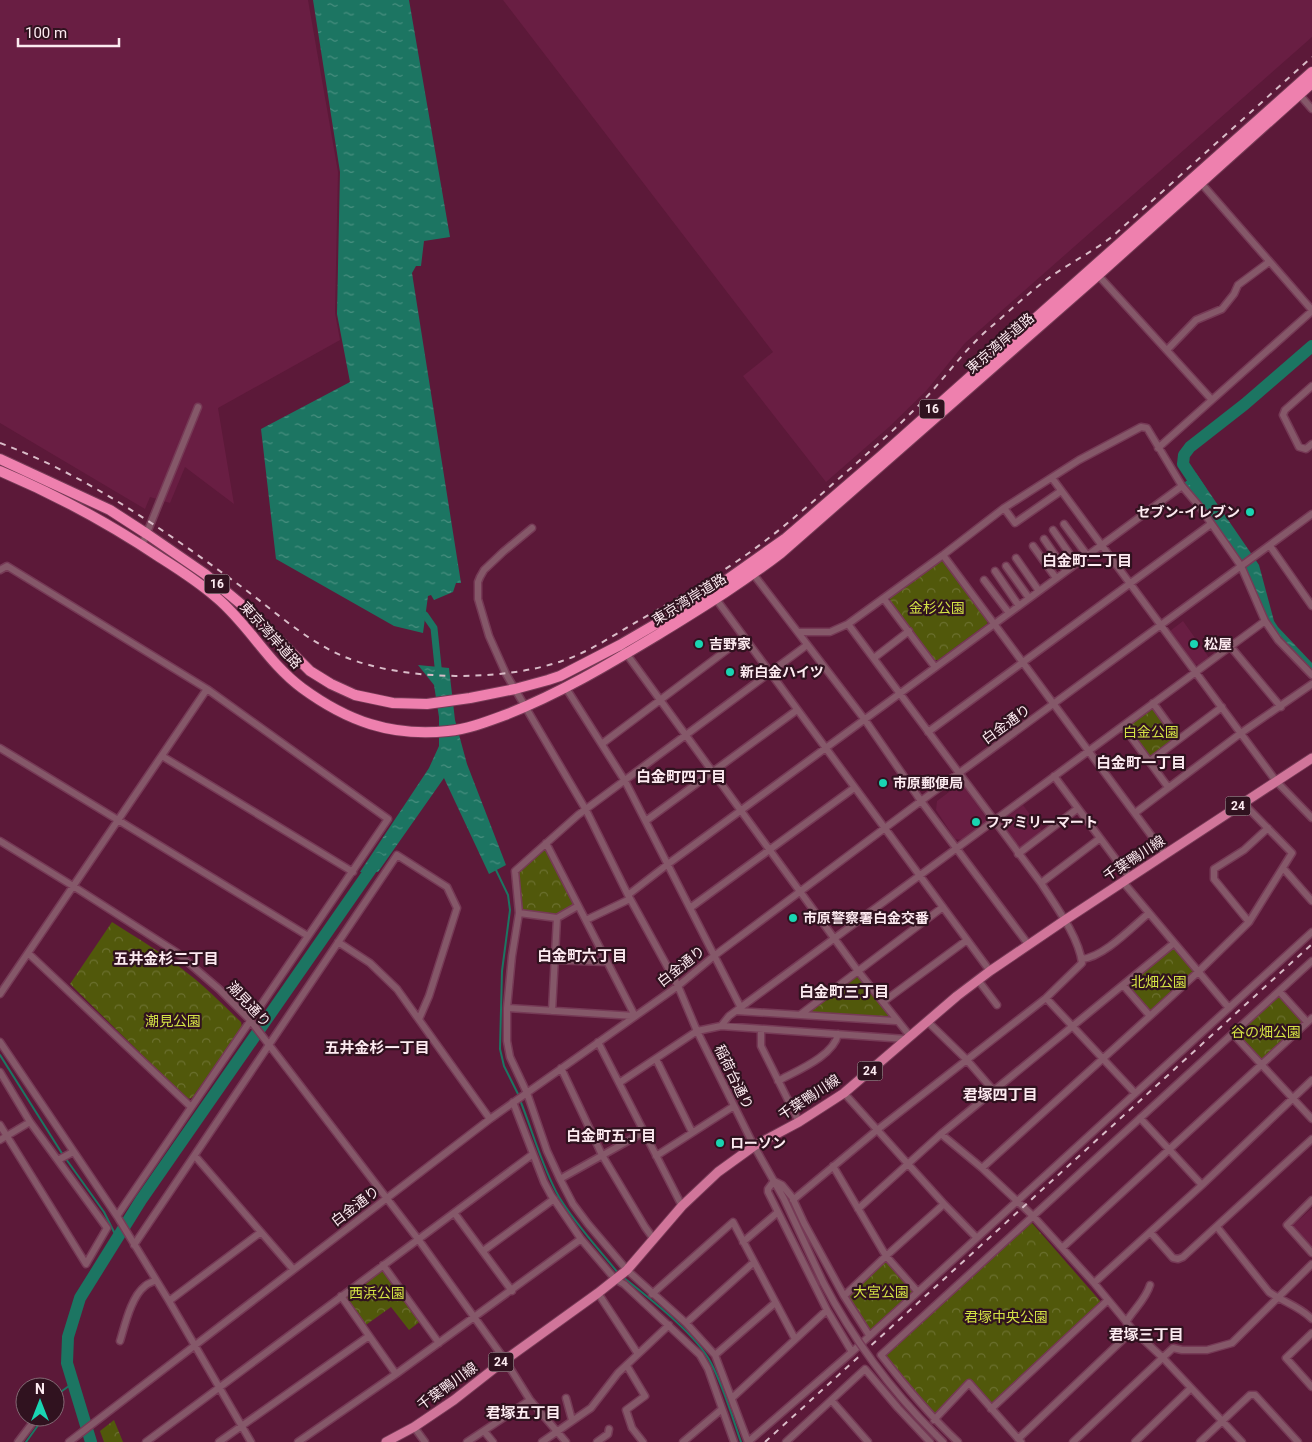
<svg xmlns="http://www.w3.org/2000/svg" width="1312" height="1442" viewBox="0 0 1312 1442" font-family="Roboto,'Noto Sans JP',sans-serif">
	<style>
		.built { fill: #691e43 }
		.park { fill: url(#park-crowns) }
		.water { fill: url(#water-ripples) }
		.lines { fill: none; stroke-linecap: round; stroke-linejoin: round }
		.stream { stroke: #1c7562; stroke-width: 2 }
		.canal { stroke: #1c7562; stroke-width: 7 }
		.river { stroke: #1c7562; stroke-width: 12 }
		.minor-casing { stroke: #763a56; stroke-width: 9 }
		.major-casing { stroke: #763a56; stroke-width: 11 }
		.highway-casing { stroke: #763a56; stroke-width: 12 }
		.minor { stroke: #855869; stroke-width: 6 }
		.major { stroke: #d1759a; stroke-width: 9 }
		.highway { stroke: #ee80ae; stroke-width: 10 }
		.rail { stroke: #d9bcc8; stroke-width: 2; stroke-dasharray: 6 6; stroke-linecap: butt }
		.minor-bridge-casing { stroke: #763a56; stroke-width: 9; stroke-linecap: butt }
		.minor-bridge { stroke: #855869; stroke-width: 6 }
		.poi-dot { fill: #19d5b2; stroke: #30121f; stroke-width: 2 }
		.labels { text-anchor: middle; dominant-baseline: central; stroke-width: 4.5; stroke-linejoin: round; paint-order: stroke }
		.shield { fill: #30121f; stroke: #bfa9b1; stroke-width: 1 }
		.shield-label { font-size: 12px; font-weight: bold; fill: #fceaf0 }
		.street-label { font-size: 14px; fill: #fceaf0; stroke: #30121f }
		.poi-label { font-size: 14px; font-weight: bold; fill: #fceaf0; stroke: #30121f; text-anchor: start }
		.park-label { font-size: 14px; fill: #d3e245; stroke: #30121f }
		.neighbourhood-label { font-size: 15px; font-weight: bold; fill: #fceaf0; stroke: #30121f }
	</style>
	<defs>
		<pattern id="park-crowns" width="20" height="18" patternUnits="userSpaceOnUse" patternTransform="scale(1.25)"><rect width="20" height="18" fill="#51580b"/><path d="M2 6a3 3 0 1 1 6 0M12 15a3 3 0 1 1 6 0" fill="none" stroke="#6b702f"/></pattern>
		<pattern id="water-ripples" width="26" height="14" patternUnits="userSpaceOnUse" patternTransform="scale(1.25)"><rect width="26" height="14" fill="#1c7562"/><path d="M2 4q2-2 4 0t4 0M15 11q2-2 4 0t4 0" fill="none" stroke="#498f80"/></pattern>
	</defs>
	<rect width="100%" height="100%" fill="#5c1939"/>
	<path class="built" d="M0 0H308L338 172 335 313 340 340 218 408 234 504 185 467 170 503 150 497 145 509 0 423Z
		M503 0H1312V37L965 343 926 391 889 427 826 482 743 376 773 352Z
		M1183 621 1210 659 1201 666 1195 664 1170 631Z
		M961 783 988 820 962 840 955 839 936 810 937 801Z
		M1023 805 1043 832 1022 847H1017L1001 826 1003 820Z
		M1312 1208V1248L1291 1227Z"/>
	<path class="park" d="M939 560 944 561 988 620 987 624 938 660H933L890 602V597Z
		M1150 709 1155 710 1174 737 1173 741 1153 756 1149 755 1129 729 1130 724Z
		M546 843 578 906 557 918 519 913 515 871Z
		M112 922C137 938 163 953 186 972 206 987 223 1005 241 1022L242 1027 192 1098 187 1099 70 984Z
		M1172 948 1175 949 1194 971 1193 973 1152 1011H1149L1128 987V984Z
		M858 971 896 1021 801 1014Z
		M1278 997H1280L1302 1020V1023L1263 1059H1261L1238 1036 1239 1032Z
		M1030 1223H1032L1101 1302 993 1403H990L969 1379 938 1414 934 1413 886 1357V1354Z
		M886 1256 917 1291 869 1335 844 1296Z
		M383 1265 422 1320 409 1330 391 1307 363 1327 341 1296Z
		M114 1420 123 1442H104L100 1431Z"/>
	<path class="water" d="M313 0H409L450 237 424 241 421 266H416L412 273 461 583H456L453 592 434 600 431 595 428 596 423 633 394 626 276 559 261 429 350 382 337 314 340 172Z
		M1196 473 1259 565 1274 621 1278 627 1312 663V670L1270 626 1248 574 1236 554 1184 483Z
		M418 665 449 668 455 720 467 764 506 865 489 874 444 778 378 872H360L429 768 439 746V717L434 685Z"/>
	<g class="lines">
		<path class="stream" d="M495 868 508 895 510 910 502 971 500 1049 504 1066 519 1096
			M0 1055 63 1155
			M520 1100C533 1132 542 1167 559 1197 576 1225 598 1248 618 1273
			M66 1159 104 1212 117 1238
			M624 1278C649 1298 697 1335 711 1363 724 1388 732 1416 741 1442
			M55 1401 62 1391 73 1383
			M26 1442 44 1417"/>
		<path class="canal" d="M425 615 434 628 439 676"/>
		<path class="river" d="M1201 491 1183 464 1184 455 1190 447 1245 404 1312 346
			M91 1442 67 1363 68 1337 80 1298 141 1200 378 859"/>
		<g class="minor-casing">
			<path id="minor" d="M1299 94 1312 109
				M1201 183 1312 310
				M1098 275 1212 400
				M1167 350 1196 320 1222 309 1234 294 1238 285 1269 262
				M1312 386 1285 410 1283 415 1299 447 1306 449 1312 444
				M1158 448 1312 311
				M1052 478 1276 781 1312 818
				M1004 508 1015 523 1061 491
				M1064 524 1087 555
				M532 528 503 552 484 570 480 577 478 582V599L489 636 506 674 586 810 628 895 678 986 697 1031 754 1146 784 1199 823 1282
				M1053 530 1076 563
				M1044 539 1066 571
				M142 545 198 407
				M1033 546 1056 578
				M1270 546 1312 606
				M943 555 1165 854
				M1016 558 1039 591
				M1006 566 1029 598
				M0 570 7 566 207 689 388 819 117 1216
				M995 571 1019 606
				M754 575 865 720 921 801 1028 944
				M984 580 1009 613
				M716 599 990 971
				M884 599 935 667
				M798 632H830L848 624 943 555 1004 508 1079 460 1141 427 1147 428 1182 486 1199 506 1241 566 1265 621 1278 640 1312 675
				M620 645 858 971 910 1036
				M1230 646 1281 707
				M874 658 909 631
				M566 688 625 781 741 1008
				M1153 703 1179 739
				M1123 726 1168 787
				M928 732 1211 524
				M603 743 744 637
				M0 748 308 936
				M162 756 353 872
				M1150 761 1222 707
				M1054 776 1129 877
				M1135 813 1241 733 1312 684
				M647 820 797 710
				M0 841 73 886 176 952 219 989 250 1020 418 1239 505 1360 530 1400 566 1442
				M546 843 635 1016
				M1018 854 1077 809
				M1283 868 1312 901
				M1123 882 1229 1008
				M1041 883 1099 839
				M628 895 668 864 1182 486
				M690 908 854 788
				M519 913 557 918 578 906
				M586 920 630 899
				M1249 922 1214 879V869L1244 850 1268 828
				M338 942 370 963 397 989 490 1119
				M28 953 191 1107
				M1082 959C1104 957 1132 927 1149 913
				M555 960 606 962
				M978 980 997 1005
				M1123 985 1150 1016
				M1279 991 1307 1022
				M0 994 207 689
				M1046 998 1135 1093
				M883 1002 967 940
				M507 1008 635 1016
				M552 1011 557 918
				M737 1011 896 1021
				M801 1014 943 907
				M927 1021 966 1059 993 1090
				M721 1026 729 1016 1265 621
				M761 1029V1046L799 1122
				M1233 1034 1312 1119
				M0 1042 117 1216 169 1301 251 1442
				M598 1042 682 1206
				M656 1059 692 1132
				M561 1068 602 1155 645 1227 653 1238
				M0 1072 30 1122 107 1228 86 1264 0 1125
				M778 1081C796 1071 834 1056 838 1034
				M619 1083 697 1031 721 1026 906 1039
				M844 1093 944 1204 976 1237
				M513 1102 544 1182 551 1195 581 1239 615 1279 624 1284 700 1355 708 1369 734 1442
				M1140 1118 1202 1185
				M941 1134 982 1168 1033 1216 1094 1283 1133 1330 1163 1358 1242 1442
				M0 1140 30 1122
				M195 1156 293 1269
				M656 1156 734 1106
				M58 1160 73 1152
				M833 1166 886 1256 917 1291
				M982 1168 1150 1016 1198 972 1249 922 1292 853 1243 803
				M560 1179 644 1132
				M793 1200 877 1130 1046 998 1082 963C1079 937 1055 905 1041 883L848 624
				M1312 1200 1287 1225 1312 1253
				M858 1209 941 1134 1174 943
				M455 1214 512 1291
				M1217 1227 1269 1292C1283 1302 1299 1306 1312 1319
				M1150 1232 1173 1258 1178 1259 1183 1257 1312 1139
				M743 1242 778 1212
				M134 1245 397 855 447 887 457 908 429 996 419 1019
				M1062 1248 1312 1018
				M483 1251 554 1199
				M383 1265 439 1343
				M1094 1283 1202 1185 1312 1080
				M598 1293 638 1354
				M652 1294 733 1222 795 1339
				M341 1296 396 1374
				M844 1296 886 1256 944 1204
				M169 1301 261 1232
				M1126 1322C1134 1309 1146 1299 1150 1285
				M686 1323 754 1262
				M1312 1333 1286 1358 1312 1387
				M120 1341C125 1325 131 1297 145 1286 148 1283 153 1282 156 1280
				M852 1352 827 1310 768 1192V1189L774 1181 782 1185 792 1197 804 1223 844 1296 869 1335
				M715 1355 775 1303
				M627 1366 645 1396 626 1410 632 1428 643 1442
				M566 1398 572 1420
				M732 1398 827 1310
				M832 1401 868 1442
				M991 1409 1108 1300
				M934 1420 969 1383 1021 1442
				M414 1427 425 1442
				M484 1431 493 1442
				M935 1434 943 1442
				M1018 1439 1133 1330
				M18 1442 37 1417
				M69 1442 490 1119 678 986 714 956 921 801 1312 514
				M146 1442 533 1154
				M219 1442 369 1336
				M298 1442 396 1374 581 1239
				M467 1442 530 1400
				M542 1442 591 1408 618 1373 669 1325
				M597 1442 608 1434 609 1429
				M683 1442 722 1409
				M748 1442 715 1355 686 1323 627 1270 588 1224 573 1204 560 1179 547 1151 527 1093 510 1057 507 1041V1008L512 956 519 913 515 871 578 815 807 645
				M748 1442 852 1352 1312 932
				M786 1442 865 1369 898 1408 930 1442
				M958 1442C929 1415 905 1386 881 1355L1312 961
				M1073 1442 1173 1348 1182 1350H1207L1232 1343 1312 1264
				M1135 1442 1191 1388
				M1200 1442 1250 1395H1255L1298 1442"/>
		</g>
		<g class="major-casing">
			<path id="major" d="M386 1442 414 1427 454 1400 505 1360 598 1293 627 1270 682 1206 718 1172 754 1146 799 1122 844 1093 957 996 990 971 1065 920 1312 758"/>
		</g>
		<g class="highway-casing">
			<path id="highway" d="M0 459 110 510 147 534 205 574 254 615 310 671 331 684 355 695 393 703 427 704 470 698 515 689 548 680 560 676 620 645 704 596 786 538 880 457 1312 72
				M0 471C57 495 110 524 161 558 180 570 200 583 217 598 249 625 268 663 302 688 347 721 391 737 448 731 468 729 486 722 505 715 559 694 609 664 659 634 701 608 742 583 781 553L1098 275 1312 83"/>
		</g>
		<use href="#minor" class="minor"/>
		<use href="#major" class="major"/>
		<use href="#highway" class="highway"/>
		<path class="rail" d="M0 443C86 475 161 528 235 582 270 607 304 640 345 657 404 681 501 682 562 661 589 652 614 635 638 621 675 600 712 579 746 555 777 533 806 508 834 483 861 459 888 436 913 411 939 386 959 356 985 332 1005 315 1025 296 1046 280 1068 264 1092 252 1113 236L1312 57
			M765 1442 1312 944"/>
		<g class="minor-bridge-casing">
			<path id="minor-bridge" d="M823 1282C853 1339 889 1388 935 1434"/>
		</g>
		<use href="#minor-bridge" class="minor-bridge"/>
	</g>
	<g class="poi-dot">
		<circle cx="1250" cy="512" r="5"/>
		<circle cx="699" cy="644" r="5"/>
		<circle cx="1194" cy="644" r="5"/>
		<circle cx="730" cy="672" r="5"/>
		<circle cx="883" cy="783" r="5"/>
		<circle cx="976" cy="822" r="5"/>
		<circle cx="793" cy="918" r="5"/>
		<circle cx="720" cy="1143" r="5"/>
	</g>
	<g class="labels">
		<g class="shield">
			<rect x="919.5" y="399.5" width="25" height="19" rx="4"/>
			<rect x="204.5" y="574.5" width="25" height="19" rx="4"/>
			<rect x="1225.5" y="796.5" width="25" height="19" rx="4"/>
			<rect x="857.5" y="1061.5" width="25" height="19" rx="4"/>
			<rect x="488.5" y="1352.5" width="25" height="19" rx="4"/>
		</g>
		<g class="shield-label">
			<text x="932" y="409">16</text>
			<text x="217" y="584">16</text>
			<text x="1238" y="806">24</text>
			<text x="870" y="1071">24</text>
			<text x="501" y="1362">24</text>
		</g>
		<g class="street-label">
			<text transform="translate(1000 343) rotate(-41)">東京湾岸道路</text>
			<text transform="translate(689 599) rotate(-32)">東京湾岸道路</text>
			<text transform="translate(271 635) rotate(48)">東京湾岸道路</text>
			<text transform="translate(1006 724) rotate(-36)">白金通り</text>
			<text transform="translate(1134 858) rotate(-33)">千葉鴨川線</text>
			<text transform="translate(681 966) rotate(-38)">白金通り</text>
			<text transform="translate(249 1004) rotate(47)">潮見通り</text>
			<text transform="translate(734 1077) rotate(64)">稲荷台通り</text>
			<text transform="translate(809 1097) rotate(-33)">千葉鴨川線</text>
			<text transform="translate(355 1206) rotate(-37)">白金通り</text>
			<text transform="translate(447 1386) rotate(-36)">千葉鴨川線</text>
		</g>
		<g class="poi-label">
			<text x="1240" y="512" text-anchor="end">セブン-イレブン</text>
			<text x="709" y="644">吉野家</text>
			<text x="1204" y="644">松屋</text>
			<text x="740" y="672">新白金ハイツ</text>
			<text x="893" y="783">市原郵便局</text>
			<text x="986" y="822">ファミリーマート</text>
			<text x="803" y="918">市原警察署白金交番</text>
			<text x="730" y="1143">ローソン</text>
		</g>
		<g class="park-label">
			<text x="937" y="608">金杉公園</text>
			<text x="1151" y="732">白金公園</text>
			<text x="1159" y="982">北畑公園</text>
			<text x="173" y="1021">潮見公園</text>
			<text x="1266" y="1032">谷の畑公園</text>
			<text x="881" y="1292">大宮公園</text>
			<text x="377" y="1293">西浜公園</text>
			<text x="1006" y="1317">君塚中央公園</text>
		</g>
		<g class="neighbourhood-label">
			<text x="1087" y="561">白金町二丁目</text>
			<text x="1141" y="763">白金町一丁目</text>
			<text x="681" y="777">白金町四丁目</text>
			<text x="582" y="956">白金町六丁目</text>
			<text x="166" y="959">五井金杉二丁目</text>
			<text x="844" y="992">白金町三丁目</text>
			<text x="377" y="1048">五井金杉一丁目</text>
			<text x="1000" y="1095">君塚四丁目</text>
			<text x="611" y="1136">白金町五丁目</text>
			<text x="1146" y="1335">君塚三丁目</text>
			<text x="523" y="1413">君塚五丁目</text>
		</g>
	</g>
	<g transform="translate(40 1402)"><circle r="24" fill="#30121f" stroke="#826873"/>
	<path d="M0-4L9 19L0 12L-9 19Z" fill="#19d5b2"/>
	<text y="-8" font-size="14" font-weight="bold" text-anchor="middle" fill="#fceaf0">N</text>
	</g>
	<path d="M18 38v8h101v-8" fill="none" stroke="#fceaf0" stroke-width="2.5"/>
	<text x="25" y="38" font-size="15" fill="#fceaf0" stroke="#30121f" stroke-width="4" paint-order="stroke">100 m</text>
</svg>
